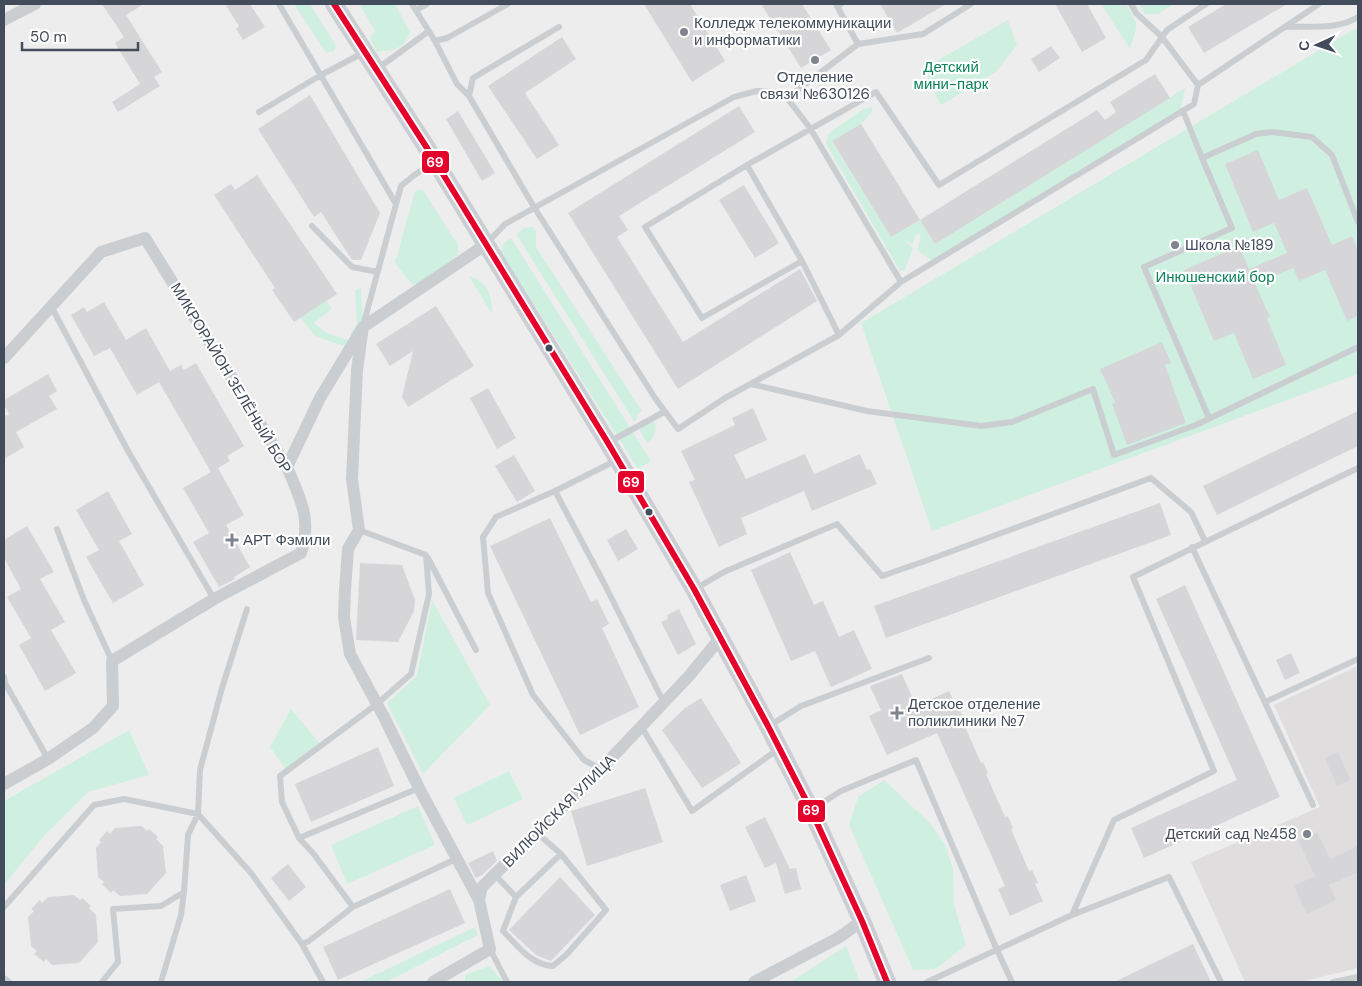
<svg xmlns="http://www.w3.org/2000/svg" width="1362" height="986" viewBox="0 0 1362 986" font-family="'DM Sans',sans-serif">
	<style>
		.education { fill: #dfddde }
		.green { fill: #cff0e1 }
		.building { fill: #d6d6d9 }
		.lines { fill: none; stroke-linecap: round; stroke-linejoin: round }
		.service { stroke: #cbced1; stroke-width: 6 }
		.minor { stroke: #cbced1; stroke-width: 12 }
		.secondary { stroke: #cbced3; stroke-width: 18 }
		.bus-1-casing { stroke: #fff; stroke-width: 10 }
		.bus-1 { stroke: #e4002b; stroke-width: 6 }
		.poi-dot { fill: #7f848e; stroke: #fff; stroke-width: 2 }
		.bus-dot { fill: #434c5b; stroke: #fff; stroke-width: 2 }
		.labels { text-anchor: middle; dominant-baseline: central; stroke-width: 4.5; stroke-linejoin: round; paint-order: stroke }
		.poi-label { font-size: 15px; fill: #434c5b; stroke: #fff; text-anchor: start }
		.park-label { font-size: 15px; fill: #0e825c; stroke: #fff }
		.street-label { font-size: 15px; fill: #434c5b; stroke: #fff }
		.line-badge { stroke: #fff; stroke-width: 2 }
		.badge-label { font-size: 14px; text-anchor: middle; font-weight: bold; fill: #fff }
	</style>
	<rect width="100%" height="100%" fill="#eeeded"/>
	<path class="education" d="M1358 666V968L1300 982H1245L1191 862 1320 807 1274 705Z"/>
	<path class="green" d="M294 4H310L336 46 334 51 326 53Z
		M359 4H395L410 32C404 51 394 49 377 52L370 38 375 31Z
		M1101 4H1126C1141 28 1137 23 1130 49Z
		M1139 4H1174L1158 14H1145Z
		M1008 20 1017 45 996 72 941 105 930 85 926 67Z
		M1358 27V374L932 531 861 323Z
		M1185 88 1181 109 932 261 917 250 921 236 916 234 913 244 904 240 913 248 905 270 900 271 826 144 828 134 863 109 871 107 873 111 861 124 832 142 891 237 920 220 935 244Z
		M421 189 423 190 458 245V255L418 284H412L394 262 397 256 414 194 417 190Z
		M525 227H532L536 231V247L642 411 636 415 638 418 634 421 516 234Z
		M511 238 651 461 638 469 504 257 501 251 504 243Z
		M469 276C489 283 492 295 492 314Z
		M361 288 363 324 354 337 350 334 357 324 355 290Z
		M326 300 332 309 314 323 326 333 348 340 346 347 315 336 300 317Z
		M653 420C659 428 655 438 647 443L639 429Z
		M432 600 490 705 423 774 387 703 417 676Z
		M291 709 321 745 287 771 270 747Z
		M129 730 149 775 88 792 44 836 4 885V801Z
		M509 771 523 799 467 825 454 798Z
		M884 780 931 824 945 845 953 868 954 904 966 945 936 969 913 970 849 825 858 797Z
		M418 806 435 845 347 884 331 845Z
		M475 927 478 935 386 982H360Z
		M846 946 860 982H790Z
		M489 966 503 981 465 982V975Z"/>
	<path class="building" d="M102 4H144L126 15 162 72 154 77 160 86 118 112 112 102 140 84 115 43 124 37Z
		M225 4H250L265 27 243 40 236 29 239 26Z
		M644 4H690L725 61 692 82Z
		M761 4H802L831 50 801 68Z
		M880 4H946L897 33Z
		M1055 4H1087L1106 38 1082 52Z
		M1226 4H1287L1204 53 1188 27Z
		M562 37 576 59 525 93 559 145 537 159 488 86Z
		M1051 46 1060 58 1039 72 1031 59Z
		M1155 74 1170 98 935 244 920 220 1097 110 1105 120 1116 112 1110 102Z
		M310 95 380 213 361 260H352L321 212 314 217 258 129Z
		M739 106 755 132 619 216 628 230 617 237 683 342 800 269 817 301 678 389 568 213Z
		M458 111 495 173 482 181 446 119Z
		M861 124 920 220 891 237 832 141Z
		M1258 150 1279 200 1307 188 1332 245 1352 236 1358 251V316L1347 321 1325 270 1299 281 1293 268 1255 284 1270 317 1267 318 1286 365 1253 379 1234 333 1214 341 1184 270 1239 246 1249 269 1287 253 1274 223 1253 232 1225 164Z
		M257 175 337 294 294 322 272 290 275 288 214 195 231 184 235 190Z
		M744 185 779 243 755 258 719 200Z
		M104 302 126 340 146 328 170 371 181 365 184 370 196 363 244 446 227 456 230 461 218 468 244 515 226 525 250 567 234 577 235 579 219 587 193 542 209 533 183 488 211 472 159 382 137 395 110 348 94 356 71 315 84 307 87 312Z
		M436 306 474 366 408 407 402 397 413 351 390 366 376 344Z
		M1162 342 1171 363 1165 365 1186 423 1127 445 1112 404 1115 402 1100 369Z
		M48 374 57 391 49 396 57 409 16 432 24 447 4 459V412L6 416 9 414 4 405V400Z
		M488 388 516 438 497 449 470 398Z
		M753 408 767 440 734 455 746 479 805 454 814 474 860 454 867 470 870 469 877 484 812 511 804 491 741 518 747 534 719 547 689 482 695 480 681 451 735 425 732 418Z
		M1358 411V446L1217 515 1203 486Z
		M514 455 535 491 517 502 495 466Z
		M108 491 132 534 119 541 144 585 113 603 86 557 99 550 76 510Z
		M1160 503 1171 535 886 638 874 606Z
		M550 518 591 602 597 599 609 624 602 628 639 707 580 735 490 546Z
		M27 526 54 572 40 579 65 622 51 630 76 673 45 691 19 645 31 638 7 597 21 589 4 558V540Z
		M626 529 638 549 618 561 607 540Z
		M790 552 814 605 823 601 839 637 854 630 872 669 831 687 815 651 791 661 751 570Z
		M360 563 402 565 415 600 414 611 398 642 356 640Z
		M1185 585 1280 797 1144 858 1131 828 1237 780 1156 599Z
		M679 609 696 644 678 655 661 622 668 619 667 615Z
		M1291 653 1300 673 1285 680 1276 660Z
		M902 674 916 706 949 691 956 706 958 705 963 717 961 718 981 763 983 762 988 773 986 774 1005 817 1008 816 1013 828 1011 829 1029 871 1032 870 1038 883 1035 884 1043 901 1010 916 998 889 1005 886 937 733 887 755 869 716 881 710 870 686Z
		M701 698 741 763 702 788 662 730 685 708Z
		M378 747 394 786 311 822 295 784Z
		M1338 752 1350 780 1337 786 1325 758Z
		M645 788 663 842 587 866 571 811Z
		M765 817 790 869 796 868 801 889 785 894 776 863 765 868 745 827Z
		M142 826 147 831 149 829 158 837 156 839 163 846 166 873 147 894 120 896 113 890 111 893 102 884 104 882 98 877 96 848 101 842 99 840 107 831 110 834 115 828Z
		M1317 832 1330 859 1358 846V872L1329 885 1336 900 1307 914 1294 886 1315 876 1298 840Z
		M493 851 497 861 482 875 476 878 468 863Z
		M288 864 306 887 289 901 271 878Z
		M746 875 756 901 730 911 720 885Z
		M560 877 595 915 551 961 536 955 509 930Z
		M450 889 465 923 338 980 323 947Z
		M74 895 80 900 82 898 91 906 89 908 96 915 98 942 79 963 52 965 46 959 44 962 34 954 37 951 31 946 28 917 34 911 31 909 40 900 42 903 48 897Z
		M1193 944 1211 982H1114L1141 969Z"/>
	<g class="lines">
		<path class="service" d="M279 4 396 204
			M412 4 435 41 457 84 469 96
			M1131 4 1136 13 1162 37 1198 85
			M416 10 427 4
			M559 27 473 78 469 96 534 207 655 398 678 429 725 398 839 335 901 282 1194 104 1198 85 1319 4
			M1286 27C1309 26 1338 30 1358 17
			M435 41 447 38 508 4
			M858 44 923 34 971 4
			M377 69 429 31
			M787 98 858 44 837 6 841 4
			M1183 111 1202 158
			M259 112 321 75 365 52
			M747 165 802 261 839 335
			M312 226 352 267 378 272
			M487 243 505 224 734 97 757 91 777 92 787 98 810 128 901 282
			M802 261 702 318 645 227 747 165 876 92 939 185 1146 60 1167 30 1206 4
			M51 306 128 451 214 599
			M363 326 401 186 413 176 434 162
			M751 384 867 411 981 426 1012 422 1093 389 1114 455 1196 425 1358 347
			M1209 418 1144 267 1232 228 1202 158 1256 134 1272 132 1312 137 1332 155 1358 222
			M609 442 664 412
			M555 491 605 585 664 703
			M57 529 84 600 112 661
			M1192 547 1313 805
			M428 558 476 650
			M695 589 724 572 837 524 882 576 928 560 1151 478 1191 512 1205 541
			M4 677 5 683 48 759
			M1265 702 1358 659
			M641 726 692 811 777 750
			M769 726 801 706 929 658
			M601 769 584 760 533 695 488 593 483 537 496 517 555 491 617 460
			M419 788 299 838 313 853 353 907 456 859
			M811 810 841 791 916 760 997 950 1012 982
			M299 838 282 802 280 776 377 704 411 674 429 594 426 555 359 530
			M495 875 516 897 561 854
			M516 897 503 931C518 946 531 965 553 966L567 954 606 910 561 854 537 833
			M4 907 94 805 124 799 198 814 251 873 302 944 323 982
			M1072 915 1114 820 1214 771 1133 577 1358 468
			M302 944 309 941 353 907
			M490 949 507 982
			M4 978 9 982
			M102 982 118 962 113 909 161 906 184 892 188 835 198 814 200 770 222 688 247 609
			M161 982 181 915 184 892
			M927 982 1072 915 1169 877 1221 982
			M1333 982 1358 977"/>
		<path class="minor" d="M4 20 35 4
			M363 327 357 370 352 479 359 530 348 549 345 590 344 618 350 654 384 717 419 788 479 900
			M4 358 101 252 145 238 287 467C300 498 312 519 301 553L214 599 112 661 113 706 93 728 48 759 4 784
			M287 467 320 398 363 327 485 245
			M433 982 490 949 479 900 482 887 601 769 689 676 721 637
			M754 982 838 938 862 921"/>
		<path class="secondary" d="M334 4 427 148 608 443 694 589 768 726 811 810 862 921 887 982"/>
		<g class="bus-1-casing">
			<path id="bus-1" d="M334 4 427 148 608 443 694 589 768 726 811 810 862 921 887 982"/>
		</g>
		<use href="#bus-1" class="bus-1"/>
	</g>
	<g class="poi-dot">
		<circle cx="684" cy="32" r="5"/>
		<circle cx="815" cy="60" r="5"/>
		<circle cx="1175" cy="245" r="5"/>
		<path d="M229.5 532.5h5v5h5v5h-5v5h-5v-5h-5v-5h5z"/>
		<path d="M894.5 705.5h5v5h5v5h-5v5h-5v-5h-5v-5h5z"/>
		<circle cx="1307" cy="834" r="5"/>
	</g>
	<g class="bus-dot">
		<circle cx="549" cy="348" r="4.5"/>
		<circle cx="649" cy="512" r="4.5"/>
	</g>
	<g class="labels">
		<g class="poi-label">
			<text x="694" y="23">Колледж телекоммуникации<tspan x="694" dy="17">и информатики</tspan></text>
			<text x="815" y="77" text-anchor="middle">Отделение<tspan x="815" dy="17">связи №630126</tspan></text>
			<text x="1185" y="245">Школа №189</text>
			<text x="243" y="540">АРТ Фэмили</text>
			<text x="908" y="704">Детское отделение<tspan x="908" dy="17">поликлиники №7</tspan></text>
			<text x="1297" y="834" text-anchor="end">Детский сад №458</text>
		</g>
		<g class="park-label">
			<text x="951" y="67">Детский<tspan x="951" dy="17">мини-парк</tspan></text>
			<text x="1215" y="277">Инюшенский бор</text>
		</g>
		<g class="street-label">
			<text transform="translate(231 378) rotate(59)">МИКРОРАЙОН ЗЕЛЁНЫЙ БОР</text>
			<text transform="translate(559 811) rotate(-45)">ВИЛЮЙСКАЯ УЛИЦА</text>
		</g>
	</g>
	<g class="line-badge">
		<rect x="421" y="150" width="29" height="24" rx="5" fill="#e4002b"/>
		<rect x="617" y="470" width="28" height="24" rx="5" fill="#e4002b"/>
		<rect x="797" y="799" width="29" height="24" rx="5" fill="#e4002b"/>
	</g>
	<g class="badge-label">
		<text x="435" y="167">69</text>
		<text x="631" y="487">69</text>
		<text x="811" y="815">69</text>
	</g>
	<rect width="1362" height="986" fill="none" stroke="#434c5b" stroke-width="10"/>
	<g transform="translate(1317 45) rotate(267)" stroke="#ffffff" stroke-width="4" paint-order="stroke">
	<path d="M0-4L9 19L0 12L-9 19Z" fill="#434c5b"/>
	<text y="-8" font-size="14" font-weight="bold" text-anchor="middle" fill="#434c5b">С</text>
	</g>
	<path d="M22 42v8h116v-8" fill="none" stroke="#434c5b" stroke-width="2.5"/>
	<text x="30" y="42" font-size="15" fill="#434c5b" stroke="#ffffff" stroke-width="4" paint-order="stroke">50 m</text>
</svg>
